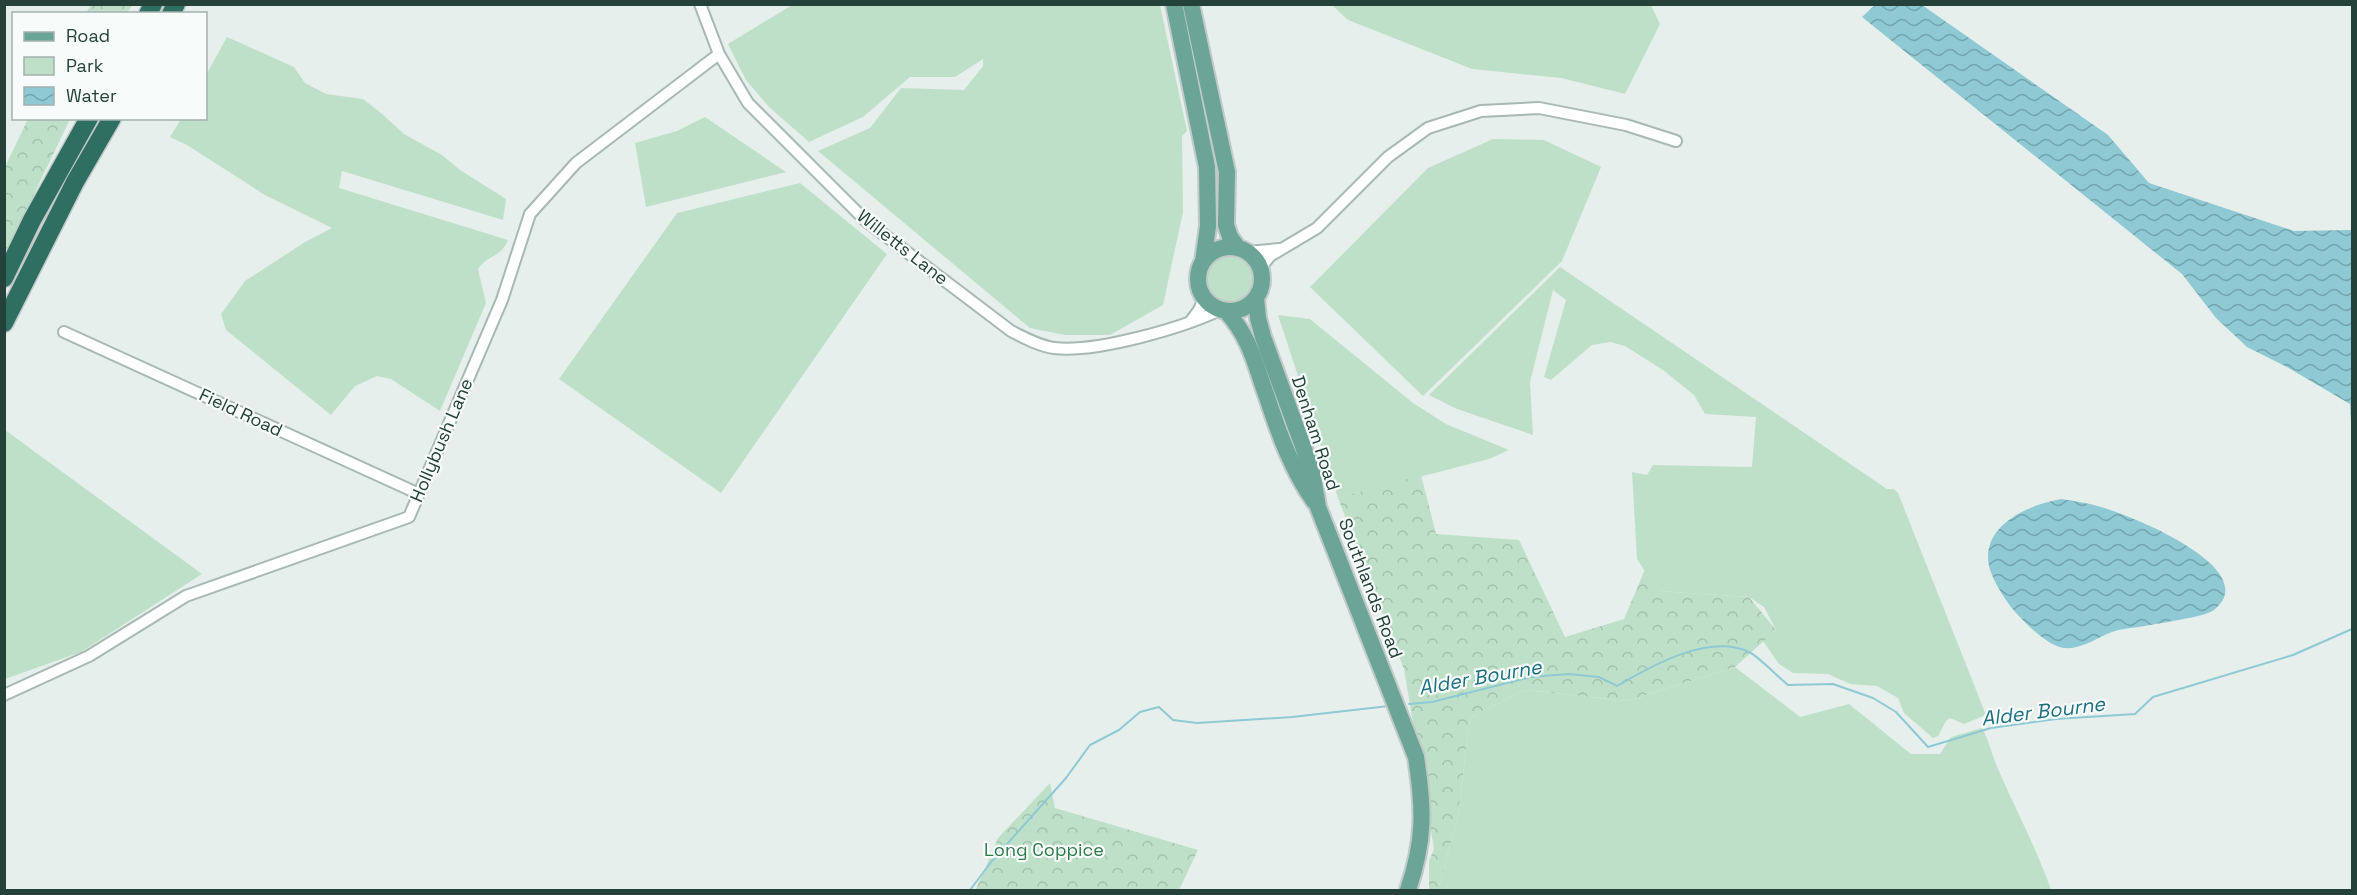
<svg xmlns="http://www.w3.org/2000/svg" width="2357" height="895" viewBox="0 0 2357 895" font-family="'Space Grotesk',sans-serif">
	<style>
		.green { fill: #bfe0c8 }
		.forest { fill: url(#forest-crowns) }
		.water { fill: url(#water-waves) }
		.lines { fill: none; stroke-linecap: round; stroke-linejoin: round }
		.stream { stroke: #8ec9d4; stroke-width: 2 }
		.street-casing { stroke: #a8b8b2; stroke-width: 14 }
		.primary-casing { stroke: #c2cac8; stroke-width: 20 }
		.highway-casing { stroke: #c2cac8; stroke-width: 21 }
		.street { stroke: #fff; stroke-width: 10 }
		.primary { stroke: #6aa596; stroke-width: 16 }
		.highway { stroke: #2f6f62; stroke-width: 18 }
		.labels { text-anchor: middle; dominant-baseline: central; stroke-width: 4.5; stroke-linejoin: round; paint-order: stroke }
		.street-label { font-size: 18px; fill: #24423a; stroke: #f7fbf9 }
		.park-label { font-size: 18px; fill: #2d7a4b; stroke: #f7fbf9 }
		.water-label { font-size: 20px; font-style: italic; fill: #1c6f80; stroke: #f7fbf9 }
	</style>
	<defs>
		<pattern id="forest-crowns" width="20" height="18" patternUnits="userSpaceOnUse" patternTransform="scale(1.5)"><rect width="20" height="18" fill="#bfe0c8"/><path d="M2 6a3 3 0 1 1 6 0M12 15a3 3 0 1 1 6 0" fill="none" stroke="#a4c1ad"/></pattern>
		<pattern id="water-waves" width="16" height="10" patternUnits="userSpaceOnUse" patternTransform="scale(1.5)"><rect width="16" height="10" fill="#8ec9d4"/><path d="M0 5q4-4 8 0t8 0" fill="none" stroke="#74a5ad"/></pattern>
	</defs>
	<rect width="100%" height="100%" fill="#e6efeb"/>
	<path class="green" d="M792 5H1160L1187 131 1182 136 1183 212 1163 305 1110 335H1065L1030 328 818 151 870 128 901 88 964 90 983 66V59L955 77H910L863 117 809 142 769 107 746 80 728 44Z
		M1332 5H1651L1660 24 1625 94 1561 78 1472 69 1348 20Z
		M227 37 294 67 305 83 326 94 363 99 381 113 404 134 442 155 460 170 506 199 503 220 342 171 339 188 508 240C500 259 488 254 478 269L486 303 440 411 391 379 377 376 355 386 331 415 226 330 221 314 245 281 305 242 332 228 265 195 187 145 170 137 181 119 206 118V75Z
		M705 117 786 172 646 207 635 143 677 131Z
		M1493 139 1544 140 1601 167 1562 261 1423 396 1310 287 1428 168Z
		M800 183 887 254 721 493 559 379 677 213Z
		M1205 279a25 25 0 1 1 50 0a25 25 0 1 1-50 0Z
		M1560 267 1887 489H1894L1898 493 1986 715 1964 724 1950 718 1946 721 1938 736 1933 738 1904 713 1898 698 1877 686 1850 684 1828 674 1793 673 1779 664 1763 641 1776 630 1764 607 1749 597 1658 591 1637 559 1632 472 1647 475 1653 465 1752 467 1756 417 1705 414 1694 395 1663 370 1625 346 1610 342 1592 345 1551 380 1544 377 1566 300 1553 290 1530 382 1533 435 1457 409 1429 395Z
		M1278 315 1310 319 1413 403 1446 424 1509 450 1489 459 1338 498Z
		M5 430 202 574 81 652 5 679Z
		M1735 667 1800 717 1849 704 1911 754H1940L1951 737 1982 728C1990 742 1992 757 1999 771 2016 811 2037 849 2051 890H1438L1458 816 1470 718 1525 690 1627 701Z"/>
	<path class="forest" d="M91 5V4L132 5 127 13H86Z
		M28 119H70L5 255V167Z
		M1421 475 1436 534 1519 540 1565 637 1624 619 1646 567 1659 591 1749 597 1776 630 1735 667 1627 701 1525 690 1470 718 1458 816 1438 890H1429V861L1434 849 1404 669 1338 498Z
		M1050 783 1055 808 1198 850 1179 890H972L976 889 998 838Z"/>
	<path class="water" d="M1875 5H1922L2108 135 2149 183 2294 231 2352 230V439L2350 404 2285 366 2247 347 2216 318 2182 274 1862 17Z
		M2061 499C2074 501 2088 503 2101 507 2130 515 2265 569 2214 610 2206 617 2153 624 2139 627 2130 628 2121 629 2112 632 2096 638 2075 654 2057 646 2043 640 2028 626 2018 615 2006 602 1987 574 1988 556 1989 521 2033 504 2061 499Z"/>
	<g class="lines">
		<path class="stream" d="M1409 704 1432 702 1531 677 1568 674 1599 677 1617 686C1651 666 1709 633 1749 652 1758 656 1778 677 1788 685L1833 684 1873 698 1896 712 1928 747 1991 728 2056 719 2135 714 2153 697 2293 655 2352 629
			M970 890 992 861 1066 778 1090 745 1119 730 1140 712 1159 707 1173 720 1197 723 1292 717 1389 706"/>
		<g class="street-casing">
			<path id="street" d="M700 4 719 54 748 103 866 221 1011 331C1025 338 1039 346 1054 348 1096 353 1182 328 1220 310
				M1247 252 1279 249
				M1260 269 1270 256 1317 228 1388 157 1428 128 1481 111 1539 108 1626 125 1676 141
				M1190 322 1199 310 1204 298
				M64 332 417 493
				M4 695 89 656 186 596 409 517 502 300 530 214 576 163 719 54"/>
		</g>
		<g class="primary-casing">
			<path id="primary" d="M1174 4 1207 167 1208 226 1203 262
				M1191 4 1227 172 1226 225 1230 237 1238 248
				M1198 279a32 32 0 1 1 64 0a32 32 0 1 1-64 0Z
				M1256 298 1258 318 1263 337 1312 471 1318 507 1416 757C1424 809 1425 840 1408 890
				M1226 311C1250 337 1255 364 1267 397 1279 434 1292 470 1314 501"/>
		</g>
		<g class="highway-casing">
			<path id="highway" d="M148 14 153 4
				M171 14 176 4
				M4 278 32 220 89 118
				M4 323 75 182 112 118"/>
		</g>
		<use href="#street" class="street"/>
		<use href="#primary" class="primary"/>
		<use href="#highway" class="highway"/>
	</g>
	<g class="labels">
		<g class="street-label">
			<text transform="translate(903 247) rotate(38)">Willetts Lane</text>
			<text transform="translate(241 412) rotate(25)">Field Road</text>
			<text transform="translate(1316 433) rotate(72)">Denham Road</text>
			<text transform="translate(441 440) rotate(-67)">Hollybush Lane</text>
			<text transform="translate(1371 588) rotate(69)">Southlands Road</text>
		</g>
		<g class="park-label">
			<text x="1044" y="849">Long Coppice</text>
		</g>
		<g class="water-label">
			<text transform="translate(1480 677) rotate(-10)">Alder Bourne</text>
			<text transform="translate(2043 711) rotate(-7)">Alder Bourne</text>
		</g>
	</g>
	<rect width="2357" height="895" fill="none" stroke="#24423a" stroke-width="12"/>
	<rect x="12" y="12" width="195" height="108" fill="#f7fbf9" stroke="#a3b1ad" stroke-width="1.5"/>
	<rect x="24" y="32" width="30" height="9" fill="#6aa596" stroke="#a3b1ad" stroke-width="1.5"/>
	<text x="66" y="42" font-size="18" fill="#24423a">Road</text>
	<rect x="24" y="57" width="30" height="18" fill="#bfe0c8" stroke="#a3b1ad" stroke-width="1.5"/>
	<text x="66" y="72" font-size="18" fill="#24423a">Park</text>
	<rect x="24" y="87" width="30" height="18" fill="url(#water-waves)" stroke="#a3b1ad" stroke-width="1.5"/>
	<text x="66" y="102" font-size="18" fill="#24423a">Water</text>
</svg>
